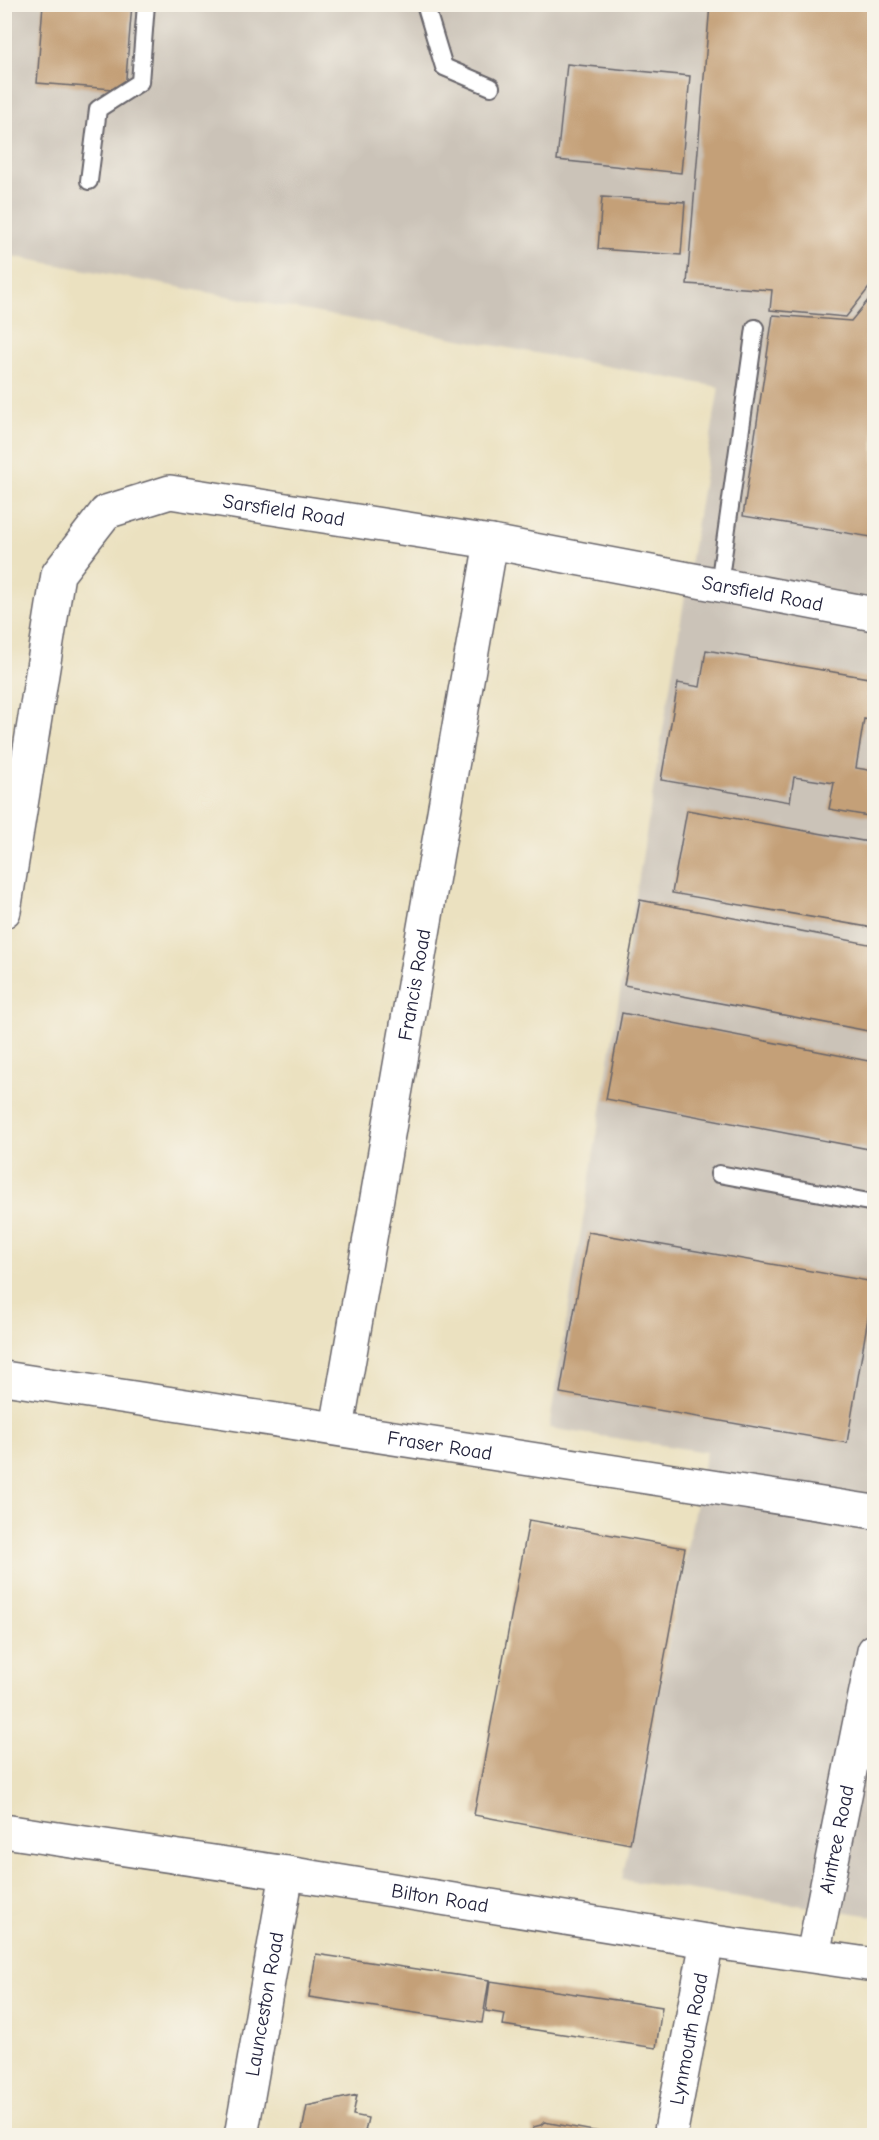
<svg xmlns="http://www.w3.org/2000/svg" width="879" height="2140" viewBox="0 0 879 2140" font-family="'Comic Neue',sans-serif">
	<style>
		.industrial { fill: #cbc3b8 }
		.building { fill: #c4a078 }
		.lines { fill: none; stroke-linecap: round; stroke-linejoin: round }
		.service-casing { stroke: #68656a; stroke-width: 20 }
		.minor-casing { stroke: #68656a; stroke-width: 36 }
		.tertiary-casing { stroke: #68656a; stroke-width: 36 }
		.service { stroke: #fff; stroke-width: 16 }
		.minor { stroke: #fff; stroke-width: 33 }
		.tertiary { stroke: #fff; stroke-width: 33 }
		.labels { text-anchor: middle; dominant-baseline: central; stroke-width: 6; stroke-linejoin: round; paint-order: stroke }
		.street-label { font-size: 20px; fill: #22223b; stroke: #f7f3e8 }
	</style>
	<rect width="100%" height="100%" fill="#f7f3e8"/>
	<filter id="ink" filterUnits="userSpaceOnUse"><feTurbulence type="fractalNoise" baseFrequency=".0167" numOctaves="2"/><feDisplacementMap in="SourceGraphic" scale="12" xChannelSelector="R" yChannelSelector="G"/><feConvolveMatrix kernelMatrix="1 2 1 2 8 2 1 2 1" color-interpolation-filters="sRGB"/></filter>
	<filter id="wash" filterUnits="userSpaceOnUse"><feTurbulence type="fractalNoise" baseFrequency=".008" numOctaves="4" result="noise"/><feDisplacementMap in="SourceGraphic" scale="24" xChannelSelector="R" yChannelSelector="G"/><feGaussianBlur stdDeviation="1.35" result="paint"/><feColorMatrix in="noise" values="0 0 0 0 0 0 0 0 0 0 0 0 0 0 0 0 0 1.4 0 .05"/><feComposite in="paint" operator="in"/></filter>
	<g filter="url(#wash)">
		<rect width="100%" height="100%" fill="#ebe1c0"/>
		<path class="industrial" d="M4 5H874V1916L622 1880 706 1452 549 1428 719 387 5 255Z"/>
		<g id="blocks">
			<path class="building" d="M43 4H132L125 90 37 83Z
				M710 4H874V261L872 284 846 317 770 310 772 290 687 284Z
				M567 64 690 76 681 173 557 160Z
				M602 197 685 202 681 255 598 249Z
				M874 293V522L871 537 743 516 773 315 851 321Z
				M706 650 874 679V721L864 719 856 768 874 771V817L829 809 834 783 794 777 790 802 661 780 678 683 700 687Z
				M687 810 874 843V928L672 893Z
				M640 900 874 945V1032L624 985Z
				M622 1013 874 1062V1150L606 1099Z
				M588 1232 874 1282 847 1443 560 1393Z
				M529 1520 685 1548 630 1844 474 1815Z
				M316 1954 489 1980 482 2023 309 1997Z
				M490 1981 662 2007 656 2048 503 2025 505 2014 486 2011Z
				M357 2095 353 2115 368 2118 364 2136H301L307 2106Z
				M544 2122 605 2133 604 2136H532L533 2127 541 2125Z"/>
		</g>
	</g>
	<g filter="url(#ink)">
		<use href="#blocks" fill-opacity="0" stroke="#68656a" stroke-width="1.5"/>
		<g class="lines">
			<g class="service-casing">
				<path id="service" d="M425 4 444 67 491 87
					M89 181 98 109 140 82 146 4
					M719 585 755 328
					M719 1174 874 1203"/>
			</g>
			<g class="minor-casing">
				<g id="minor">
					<path id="s1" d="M4 911 58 574 106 512 170 492 491 542 874 614"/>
					<path id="s2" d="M4 1378 874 1512"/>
					<path id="s3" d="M337 1428 491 542"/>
					<path id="s4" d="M241 2136 287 1873"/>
					<path id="s5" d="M670 2136 707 1941"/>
				</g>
			</g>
			<g class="tertiary-casing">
				<g id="tertiary">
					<path id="s6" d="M4 1831 287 1873 707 1941 874 1965"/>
					<path id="s7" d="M813 1955 874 1651"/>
				</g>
			</g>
			<use href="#service" class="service"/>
			<use href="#minor" class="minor"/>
			<use href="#tertiary" class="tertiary"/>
		</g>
	</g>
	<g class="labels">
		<g class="street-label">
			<text stroke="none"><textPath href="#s1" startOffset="602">Sarsfield Road</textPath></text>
			<text stroke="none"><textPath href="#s1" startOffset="1088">Sarsfield Road</textPath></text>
			<text stroke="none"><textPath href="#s3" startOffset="450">Francis Road</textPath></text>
			<text stroke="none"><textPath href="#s2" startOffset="441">Fraser Road</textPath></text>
			<text stroke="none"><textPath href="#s7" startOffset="118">Aintree Road</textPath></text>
			<text stroke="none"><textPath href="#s6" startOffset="441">Bilton Road</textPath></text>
			<text stroke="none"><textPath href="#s4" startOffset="134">Launceston Road</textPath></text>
			<text stroke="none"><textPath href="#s5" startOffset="99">Lynmouth Road</textPath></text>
		</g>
	</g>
	<rect width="879" height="2140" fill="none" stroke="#f7f3e8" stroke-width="24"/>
</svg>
